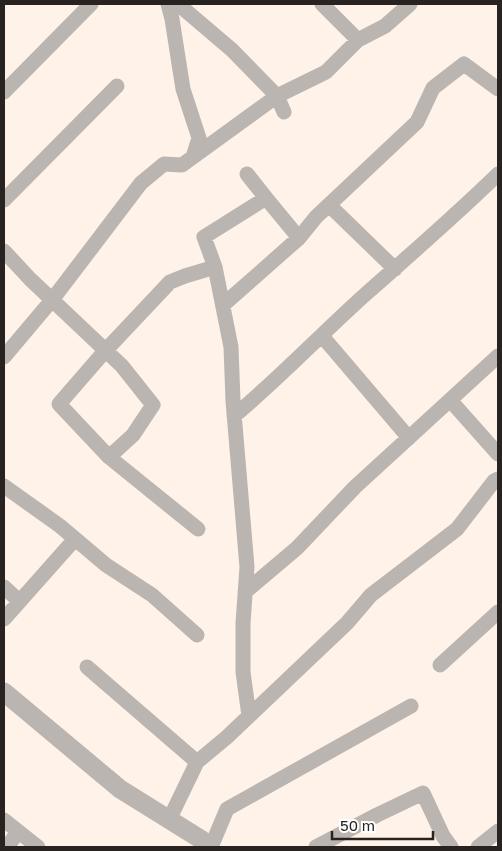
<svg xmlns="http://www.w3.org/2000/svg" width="502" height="851" viewBox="0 0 502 851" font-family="'Golos Text',sans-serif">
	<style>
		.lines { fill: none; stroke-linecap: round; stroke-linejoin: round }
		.minor { stroke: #bbb5b1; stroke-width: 15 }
		.tertiary { stroke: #bbb5b1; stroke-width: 19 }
	</style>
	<rect width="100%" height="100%" fill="#fff2e8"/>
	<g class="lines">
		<path class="minor" d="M178 4 232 50 277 96 284 112
			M322 4 358 40 385 26 410 4
			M4 92 91 4
			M193 157 277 96 326 72 358 40
			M247 174 266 198
			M4 200 117 86
			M329 205 395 269
			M4 251 30 279 122 366 153 405 133 435 109 457 198 529
			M223 305 299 238
			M322 336 409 438
			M4 357 52 300 141 183 164 164 182 165 193 157 199 138 183 89 172 19 168 4
			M450 400 498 454
			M234 416C281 377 323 332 368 292 412 253 456 215 498 174
			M109 457 59 404 105 351 170 282 185 276 215 267
			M4 486 60 526 106 565 152 595 197 635
			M4 587 19 601
			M245 592 297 548 355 487 498 356
			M4 619 75 539
			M440 665 498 612
			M87 667 197 762
			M249 716 243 672V623L247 567 233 401 231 347 215 267 204 237 266 198 299 238 316 217 417 122 433 88 464 64 498 89
			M4 820 38 847
			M169 820 197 762 227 737 347 623 371 595 457 529 494 481 498 479
			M7 847 18 832
			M211 847 227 809 411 706
			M316 847 377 815 423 793 443 836 451 847
			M478 847 498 831"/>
		<path class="tertiary" d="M4 692 120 789 202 840 204 847"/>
	</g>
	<rect width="502" height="851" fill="none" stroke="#282320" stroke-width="10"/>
	<path d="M332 831v8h101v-8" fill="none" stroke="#282320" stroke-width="2.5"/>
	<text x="340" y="831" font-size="15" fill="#282320" stroke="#ffffff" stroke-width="4" paint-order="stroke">50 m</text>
</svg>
